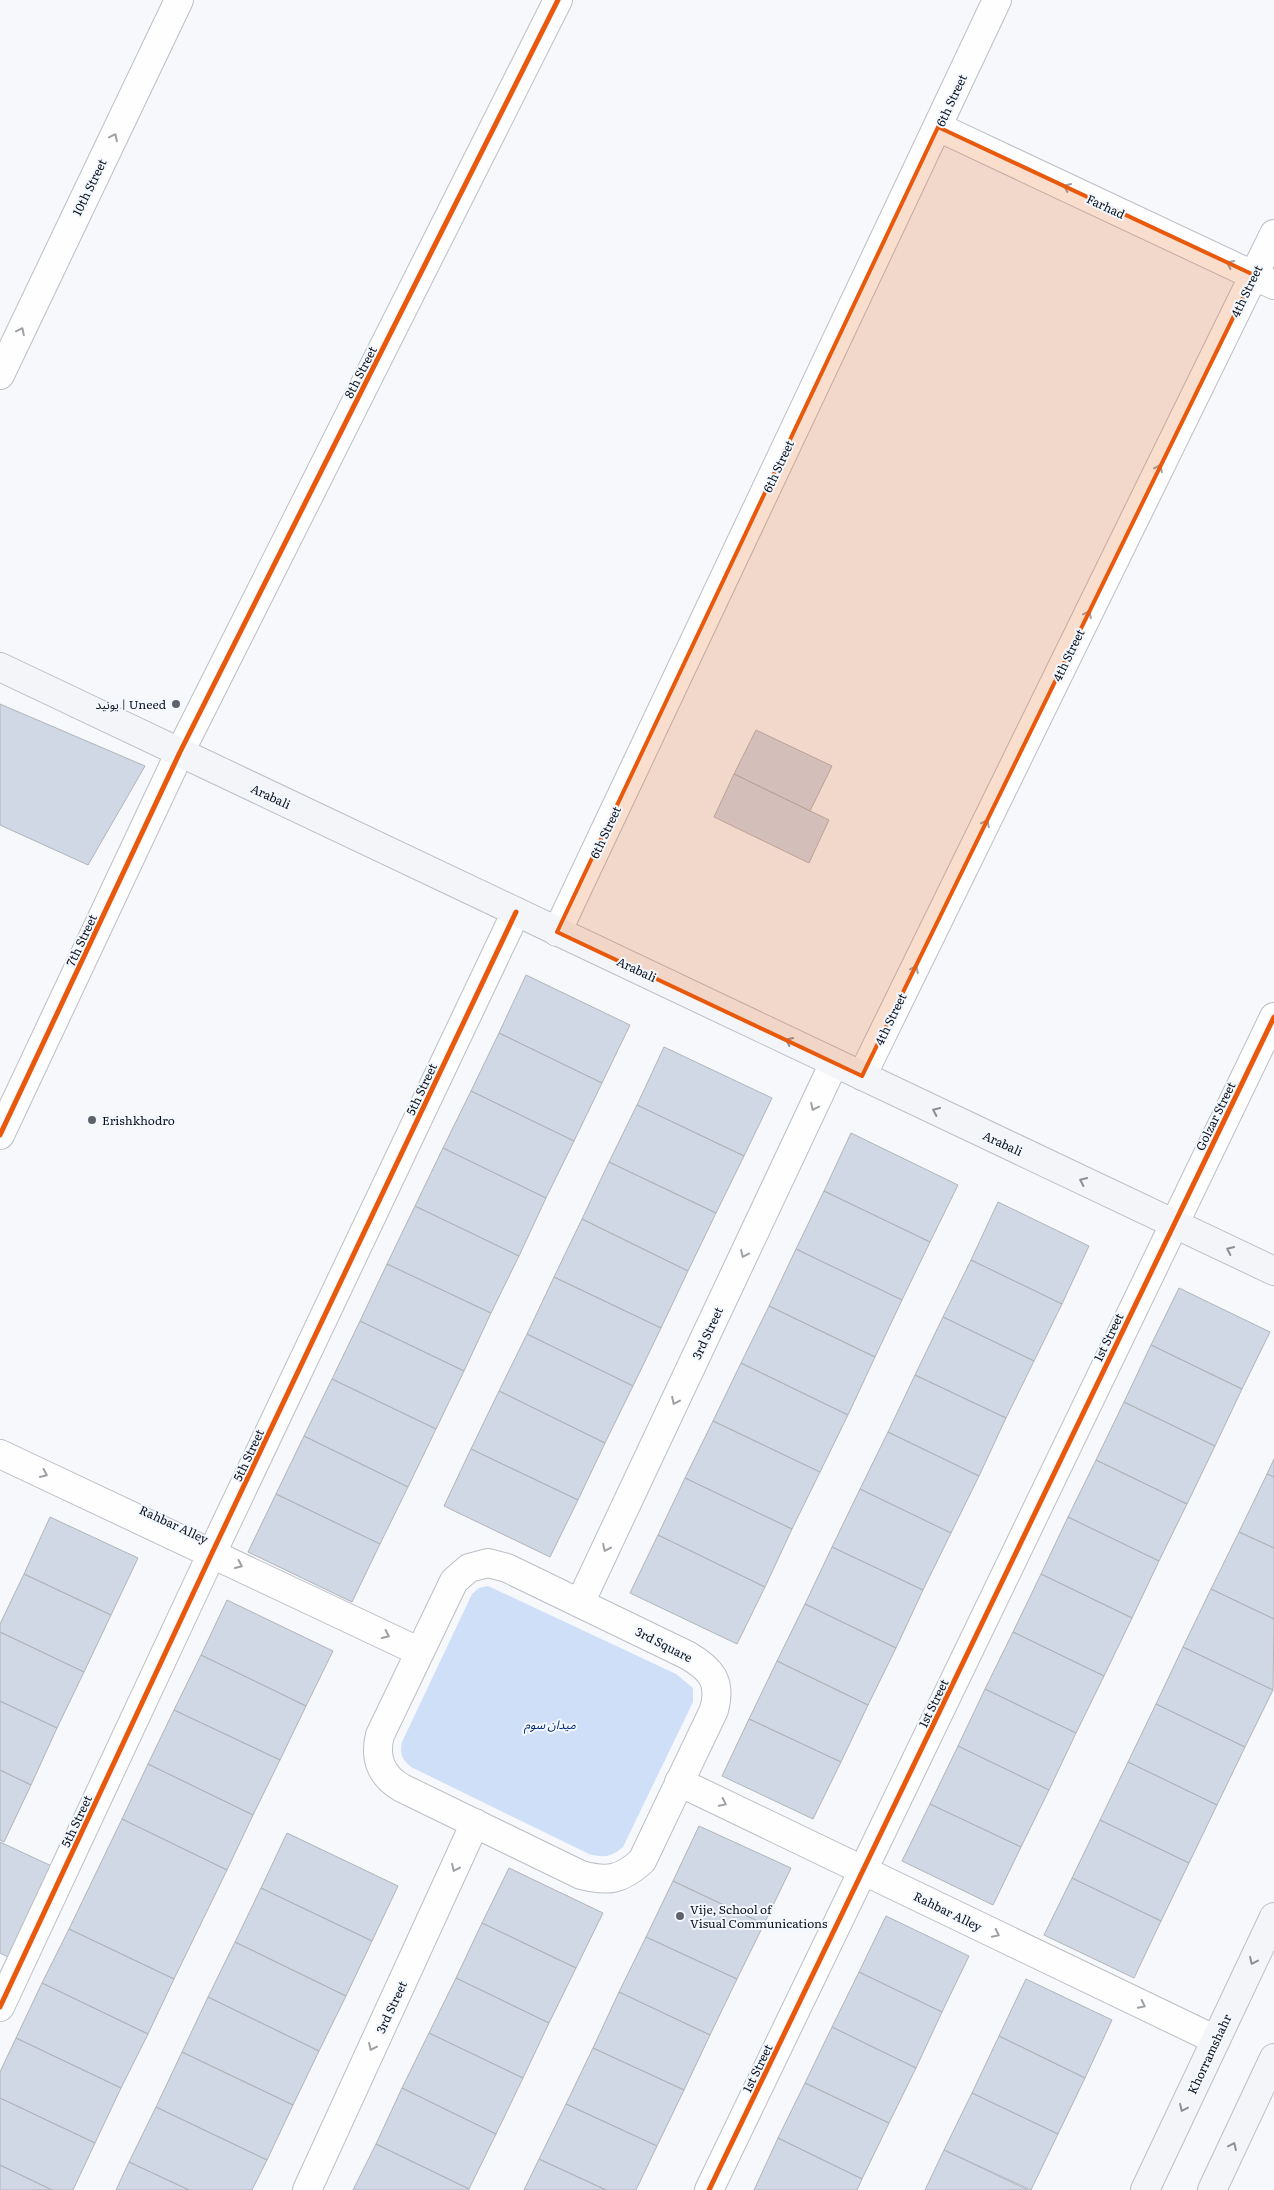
<svg xmlns="http://www.w3.org/2000/svg" width="1274" height="2190" viewBox="0 0 1274 2190" font-family="Literata,'Noto Sans Arabic',serif">
	<style>
		.green { fill: #cfdff8 }
		.building { fill: #d0d8e5; stroke: #b0b5bc }
		.lines { fill: none; stroke-linecap: round; stroke-linejoin: round }
		.minor-casing { stroke: #bbbfc6; stroke-width: 30 }
		.secondary-casing { stroke: #bbbfc6; stroke-width: 30 }
		.minor { stroke: #fefefe; stroke-width: 28 }
		.secondary { stroke: #f4f5f8; stroke-width: 28 }
		.cycleway-casing { stroke: #f3f7fe; stroke-width: 8 }
		.cycleway { stroke: #e8590c; stroke-width: 5 }
		.oneway { stroke: #9da0a4 }
		.oneway2 { stroke: #8c8f96 }
		.marked { fill: #e8590c; fill-opacity: 0.2; stroke: #e8590c; stroke-width: 4; stroke-linejoin: round }
		.poi-dot { fill: #5e636b; stroke: #f3f7fe; stroke-width: 2 }
		.labels { text-anchor: middle; dominant-baseline: central; stroke-width: 4; stroke-linejoin: round; paint-order: stroke }
		.street-label { font-size: 12px; fill: #0c131e; stroke: #f3f7fe }
		.poi-label { font-size: 12px; fill: #0c131e; stroke: #f3f7fe; text-anchor: start }
		.park-label { font-size: 12px; font-style: italic; fill: #002d72; stroke: #f3f7fe }
	</style>
	<rect width="100%" height="100%" fill="#f6f8fb"/>
	<path class="green" d="M488 1586 676 1674 693 1688V1702L623 1847C611 1857 604 1858 589 1854L413 1768C403 1762 399 1754 402 1742L472 1594 479 1588Z"/>
	<path class="building" d="M0 704 145 766 88 865 0 825Z
		M756 730 832 766 810 811 734 774Z
		M734 774 829 820 809 863 714 817Z
		M526 975 630 1025 602 1083 499 1033Z
		M499 1033 602 1083 574 1141 471 1091Z
		M664 1047 772 1098 744 1156 637 1105Z
		M471 1091 574 1141 546 1198 443 1148Z
		M637 1105 744 1156 716 1213 609 1162Z
		M851 1133 958 1185 930 1242 824 1191Z
		M443 1148 546 1198 519 1256 415 1206Z
		M609 1162 716 1213 688 1271 582 1219Z
		M824 1191 930 1242 902 1300 796 1249Z
		M998 1202 1089 1246 1062 1304 971 1260Z
		M415 1206 519 1256 491 1313 387 1264Z
		M582 1219 688 1271 661 1328 554 1277Z
		M796 1249 902 1300 875 1357 769 1306Z
		M971 1260 1062 1304 1034 1361 943 1317Z
		M387 1264 491 1313 464 1371 360 1321Z
		M554 1277 661 1328 633 1386 527 1334Z
		M1179 1288 1270 1332 1242 1389 1151 1345Z
		M769 1306 875 1357 848 1415 741 1363Z
		M943 1317 1034 1361 1006 1418 915 1375Z
		M360 1321 464 1371 436 1429 332 1379Z
		M527 1334 633 1386 605 1443 499 1391Z
		M1151 1345 1242 1389 1215 1446 1124 1402Z
		M741 1363 848 1415 820 1472 713 1421Z
		M915 1375 1006 1418 979 1476 888 1432Z
		M332 1379 436 1429 408 1487 304 1436Z
		M499 1391 605 1443 578 1500 471 1449Z
		M1124 1402 1215 1446 1187 1504 1096 1460Z
		M713 1421 820 1472 792 1529 685 1478Z
		M888 1432 979 1476 951 1533 860 1489Z
		M304 1436 408 1487 380 1544 276 1494Z
		M471 1449 578 1500 550 1557 444 1506Z
		M1274 1459V1477L1267 1474Z
		M1096 1460 1187 1504 1159 1561 1068 1517Z
		M1267 1474 1274 1477V1548L1239 1532Z
		M685 1478 792 1529 765 1587 658 1535Z
		M860 1489 951 1533 923 1590 832 1547Z
		M276 1494 380 1544 352 1602 248 1552Z
		M50 1517 138 1558 111 1615 24 1574Z
		M1068 1517 1159 1561 1132 1618 1041 1574Z
		M1239 1532 1274 1548V1619L1211 1589Z
		M658 1535 765 1587 737 1644 630 1593Z
		M832 1547 923 1590 896 1648 805 1604Z
		M24 1574 111 1615 84 1672 0 1632V1624Z
		M1041 1574 1132 1618 1104 1676 1013 1632Z
		M1211 1589 1274 1619 1273 1690 1183 1647Z
		M227 1600 333 1651 306 1706 201 1655Z
		M805 1604 896 1648 868 1705 777 1661Z
		M0 1632 84 1672 57 1728 0 1701Z
		M1013 1632 1104 1676 1076 1733 985 1689Z
		M1183 1647 1273 1690 1245 1747 1156 1704Z
		M201 1655 306 1706 280 1760 174 1710Z
		M777 1661 868 1705 841 1762 749 1719Z
		M985 1689 1076 1733 1049 1790 958 1746Z
		M0 1701 57 1728 31 1785 0 1770Z
		M1156 1704 1245 1747 1217 1805 1128 1762Z
		M174 1710 280 1760 253 1815 148 1764Z
		M749 1719 841 1762 813 1819 722 1776Z
		M958 1746 1049 1790 1021 1847 930 1804Z
		M1128 1762 1217 1805 1189 1863 1100 1820Z
		M148 1764 253 1815 227 1870 122 1819Z
		M0 1770 31 1785 4 1842 0 1840Z
		M930 1804 1021 1847 993 1905 902 1861Z
		M122 1819 227 1870 174 1979 69 1929Z
		M1100 1820 1189 1863 1161 1921 1072 1878Z
		M699 1826 791 1868 764 1924 673 1881Z
		M287 1833 398 1886 372 1941 261 1888Z
		M0 1842 56 1868 12 1959 0 1953Z
		M509 1868 603 1913 576 1968 482 1923Z
		M1072 1878 1161 1921 1134 1978 1044 1935Z
		M673 1881 764 1924 737 1979 646 1937Z
		M261 1888 372 1941 346 1996 235 1942Z
		M886 1916 969 1956 942 2012 859 1972Z
		M482 1923 576 1968 549 2023 456 1978Z
		M69 1929 174 1979 148 2034 42 1983Z
		M646 1937 737 1979 710 2035 619 1992Z
		M235 1942 346 1996 319 2051 208 1997Z
		M859 1972 942 2012 916 2068 832 2027Z
		M456 1978 549 2023 523 2078 429 2033Z
		M1026 1979 1112 2020 1085 2078 999 2036Z
		M42 1983 148 2034 121 2088 16 2038Z
		M619 1992 710 2035 684 2090 593 2048Z
		M208 1997 319 2051 293 2105 182 2052Z
		M832 2027 916 2068 889 2123 805 2083Z
		M429 2033 523 2078 496 2134 402 2088Z
		M999 2036 1085 2078 1058 2134 972 2093Z
		M16 2038 121 2088 95 2143 0 2098V2072Z
		M593 2048 684 2090 657 2146 566 2104Z
		M182 2052 293 2105 267 2160 156 2107Z
		M805 2083 889 2123 862 2179 778 2138Z
		M402 2088 496 2134 469 2189 376 2144Z
		M972 2093 1058 2134 1031 2190 944 2150Z
		M0 2098 95 2143 73 2190H52L0 2165Z
		M566 2104 657 2146 636 2190H606L539 2159Z
		M156 2107 267 2160 252 2190H189L129 2162Z
		M778 2138 862 2179 857 2190H754Z
		M376 2144 469 2189V2190H353Z
		M944 2150 1028 2190H925Z
		M539 2159 606 2190H524Z
		M129 2162 189 2190H116Z
		M0 2165 52 2190H0Z"/>
	<g class="lines">
		<g class="minor-casing">
			<path id="minor" d="M938 127 1274 285
				M0 375 179 0
				M557 932 997 0
				M862 1076 1274 234
				M0 1135 180 752 558 0
				M0 1454 420 1652
				M488 1563 507 1568 687 1655C711 1669 722 1681 714 1710L642 1861C621 1880 608 1882 581 1875L402 1788C381 1776 374 1758 380 1735L454 1581 469 1568Z
				M580 1603 834 1063
				M679 1782 1216 2040
				M0 2007 212 1553 516 912
				M307 2190 475 1823
				M709 2190 1274 1017"/>
		</g>
		<g class="secondary-casing">
			<path id="secondary" d="M0 667 1274 1271
				M1145 2190 1274 1917
				M1212 2190 1274 2058"/>
		</g>
		<use href="#minor" class="minor"/>
		<use href="#secondary" class="secondary"/>
		<g class="cycleway-casing">
			<path id="cycleway" d="M0 1135 180 752 558 0
				M0 2007 212 1553 516 912
				M709 2190 1274 1017"/>
		</g>
		<use href="#cycleway" class="cycleway"/>
	</g>
	<defs><path id="oneway-chevron" d="M-2-3.5L2.5 0L-2 3.5" fill="none" stroke-width="1.6" stroke-linecap="round" stroke-linejoin="round" transform="scale(1.25)"/></defs>
	<g class="oneway">
		<use href="#oneway-chevron" transform="translate(114 137) rotate(-64)"/>
		<use href="#oneway-chevron" transform="translate(1067 187) rotate(-155)"/>
		<use href="#oneway-chevron" transform="translate(1230 264) rotate(-155)"/>
		<use href="#oneway-chevron" transform="translate(21 331) rotate(-64)"/>
		<use href="#oneway-chevron" transform="translate(1159 468) rotate(-64)"/>
		<use href="#oneway-chevron" transform="translate(1088 614) rotate(-64)"/>
		<use href="#oneway-chevron" transform="translate(986 823) rotate(-64)"/>
		<use href="#oneway-chevron" transform="translate(915 969) rotate(-64)"/>
		<use href="#oneway-chevron" transform="translate(814 1107) rotate(115)"/>
		<use href="#oneway-chevron" transform="translate(744 1254) rotate(115)"/>
		<use href="#oneway-chevron" transform="translate(675 1401) rotate(115)"/>
		<use href="#oneway-chevron" transform="translate(44 1474) rotate(25)"/>
		<use href="#oneway-chevron" transform="translate(606 1548) rotate(115)"/>
		<use href="#oneway-chevron" transform="translate(239 1565) rotate(25)"/>
		<use href="#oneway-chevron" transform="translate(386 1635) rotate(25)"/>
		<use href="#oneway-chevron" transform="translate(723 1803) rotate(26)"/>
		<use href="#oneway-chevron" transform="translate(455 1868) rotate(115)"/>
		<use href="#oneway-chevron" transform="translate(996 1934) rotate(26)"/>
		<use href="#oneway-chevron" transform="translate(1142 2005) rotate(26)"/>
		<use href="#oneway-chevron" transform="translate(372 2047) rotate(115)"/>
	</g>
	<g class="oneway2">
		<use href="#oneway-chevron" transform="translate(789 1041) rotate(-155)"/>
		<use href="#oneway-chevron" transform="translate(936 1111) rotate(-155)"/>
		<use href="#oneway-chevron" transform="translate(1083 1181) rotate(-155)"/>
		<use href="#oneway-chevron" transform="translate(1230 1250) rotate(-155)"/>
		<use href="#oneway-chevron" transform="translate(1253 1961) rotate(115)"/>
		<use href="#oneway-chevron" transform="translate(1183 2108) rotate(115)"/>
		<use href="#oneway-chevron" transform="translate(1233 2146) rotate(-65)"/>
	</g>
	<path class="marked" d="M938 127 1254 275 862 1076 557 932Z"/>
	<g class="poi-dot">
		<circle cx="176" cy="704" r="5"/>
		<circle cx="92" cy="1120" r="5"/>
		<circle cx="680" cy="1916" r="5"/>
	</g>
	<g class="labels">
		<g class="street-label">
			<text transform="translate(951 100) rotate(-65)">6th Street</text>
			<text transform="translate(89 187) rotate(-64)">10th Street</text>
			<text transform="translate(1106 206) rotate(25)">Farhad</text>
			<text transform="translate(1246 291) rotate(-64)">4th Street</text>
			<text transform="translate(360 372) rotate(-63)">8th Street</text>
			<text transform="translate(778 466) rotate(-65)">6th Street</text>
			<text transform="translate(1068 655) rotate(-64)">4th Street</text>
			<text transform="translate(271 796) rotate(25)">Arabali</text>
			<text transform="translate(605 832) rotate(-65)">6th Street</text>
			<text transform="translate(81 940) rotate(-65)">7th Street</text>
			<text transform="translate(637 969) rotate(25)">Arabali</text>
			<text transform="translate(890 1019) rotate(-64)">4th Street</text>
			<text transform="translate(421 1089) rotate(-65)">5th Street</text>
			<text transform="translate(1215 1116) rotate(-64)">Golzar Street</text>
			<text transform="translate(1003 1143) rotate(25)">Arabali</text>
			<text transform="translate(707 1333) rotate(-65)">3rd Street</text>
			<text transform="translate(1108 1337) rotate(-64)">1st Street</text>
			<text transform="translate(248 1455) rotate(-65)">5th Street</text>
			<text transform="translate(174 1524) rotate(25)">Rahbar Alley</text>
			<text transform="translate(664 1644) rotate(27)">3rd Square</text>
			<text transform="translate(933 1703) rotate(-64)">1st Street</text>
			<text transform="translate(76 1821) rotate(-65)">5th Street</text>
			<text transform="translate(948 1911) rotate(26)">Rahbar Alley</text>
			<text transform="translate(391 2007) rotate(-65)">3rd Street</text>
			<text transform="translate(1209 2054) rotate(-65)">Khorramshahr</text>
			<text transform="translate(757 2068) rotate(-64)">1st Street</text>
		</g>
		<g class="poi-label">
			<text x="166" y="704" text-anchor="end">یونید | Uneed</text>
			<text x="102" y="1120">Erishkhodro</text>
			<text x="690" y="1909">Vije, School of<tspan x="690" dy="14">Visual Communications</tspan></text>
		</g>
		<g class="park-label">
			<text x="550" y="1724">میدان سوم</text>
		</g>
	</g>
</svg>
